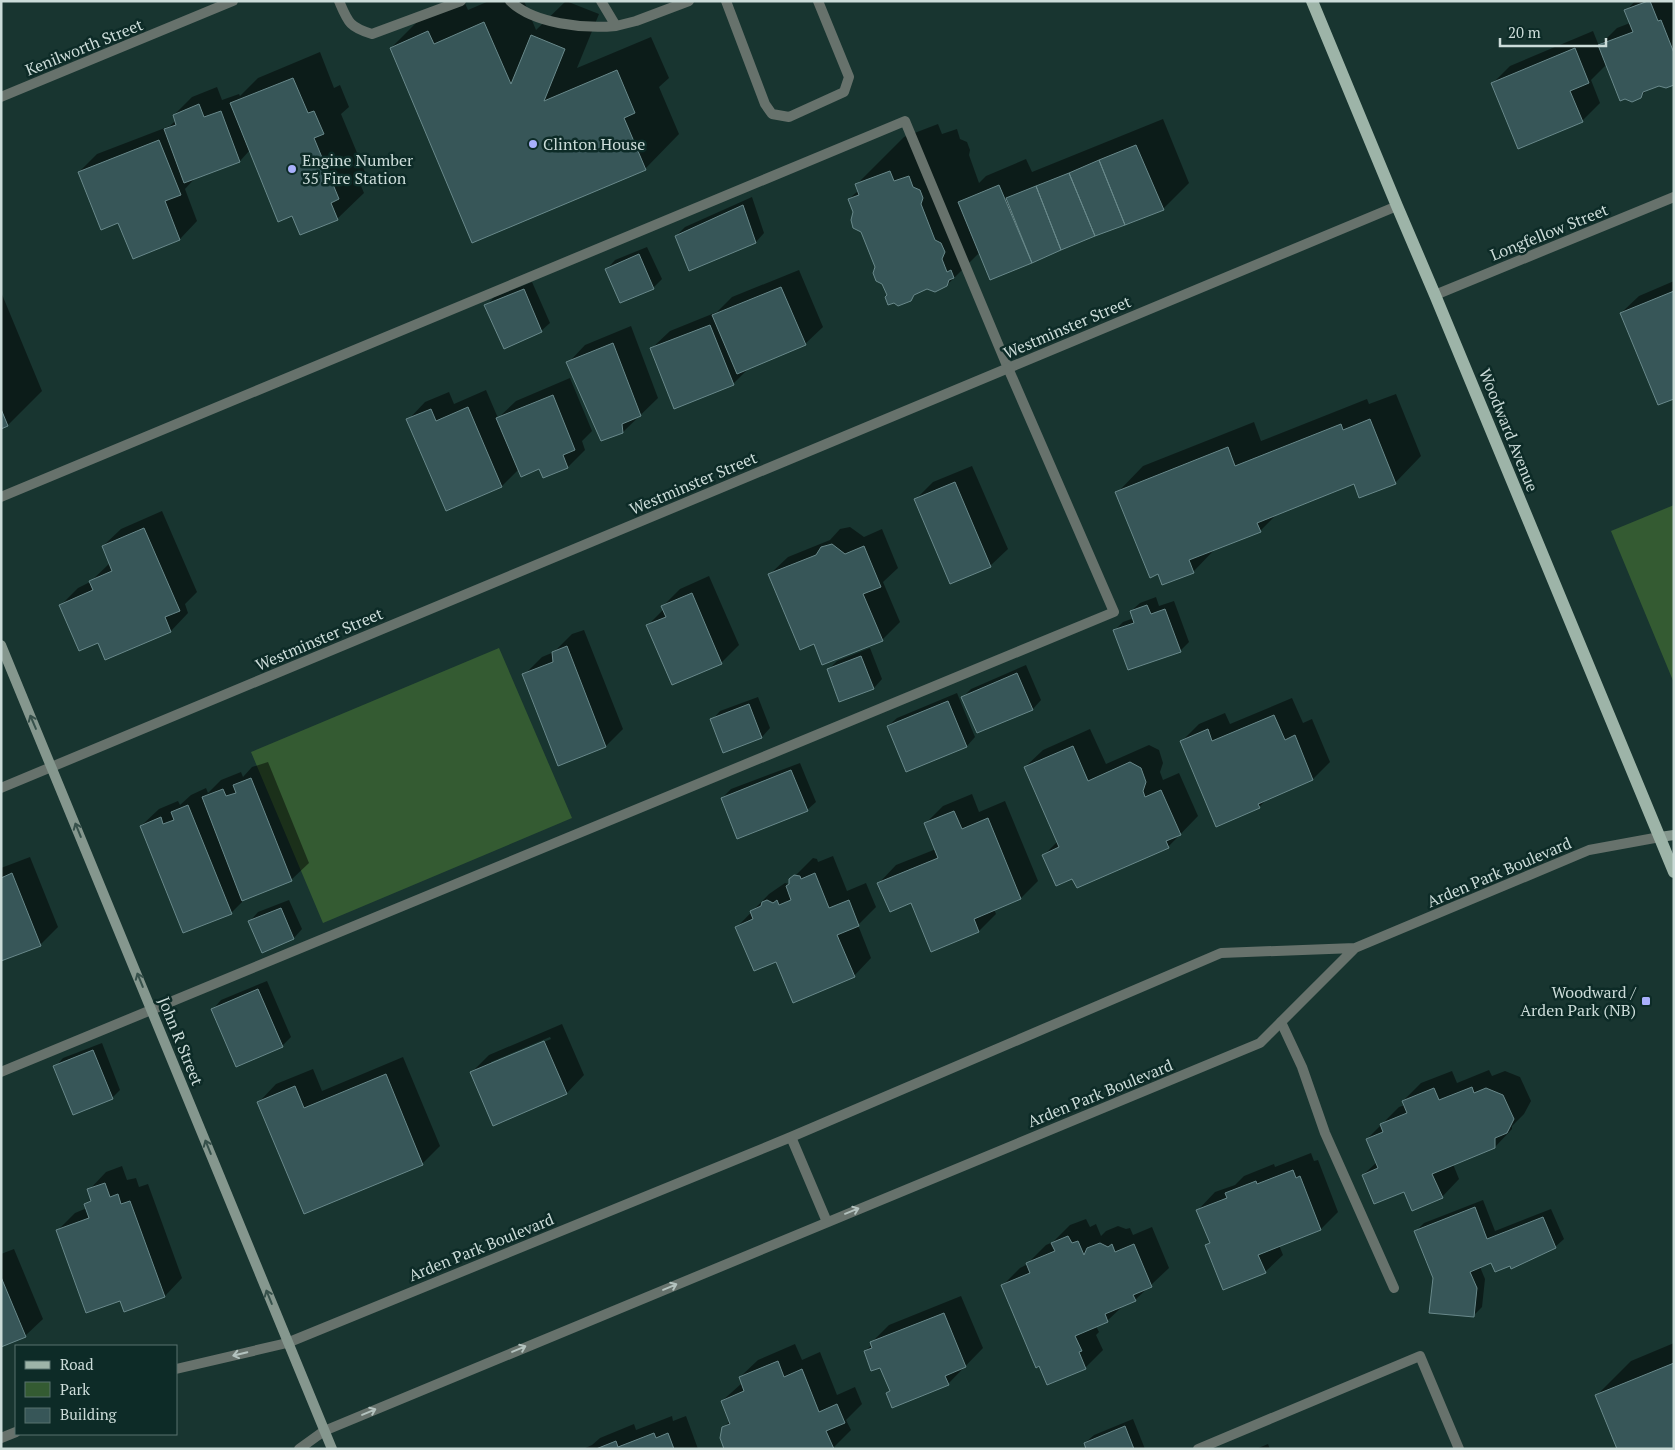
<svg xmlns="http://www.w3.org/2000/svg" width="1675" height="1450" viewBox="0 0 1675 1450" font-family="'PT Serif',serif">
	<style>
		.green { fill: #345b32 }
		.shadow { fill: #0007; fill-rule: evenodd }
		.building { fill: #375658; stroke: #69898b }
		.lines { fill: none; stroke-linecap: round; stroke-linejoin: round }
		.lane { stroke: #67726c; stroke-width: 10 }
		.street { stroke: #67726c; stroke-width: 10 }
		.secondary { stroke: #85978e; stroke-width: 10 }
		.primary { stroke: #9db4a8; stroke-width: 12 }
		.oneway { stroke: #37514b }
		.oneway2 { stroke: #b3c2be }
		.poi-dot { fill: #a9b0fc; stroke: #0d2b27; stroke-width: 2 }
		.labels { text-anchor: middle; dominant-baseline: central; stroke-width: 5; stroke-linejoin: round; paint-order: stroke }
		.street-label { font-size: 16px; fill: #ccdcd9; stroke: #0d2b27 }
		.poi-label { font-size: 16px; fill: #ccdcd9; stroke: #0d2b27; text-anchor: start }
	</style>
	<rect width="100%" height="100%" fill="#183530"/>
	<path class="green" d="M1674 505V683L1611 531Z
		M499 648 572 818 323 923 251 752Z"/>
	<path class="shadow" d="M464 1 468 10 489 1H524L536 30 566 1 599 14 577 68 651 37 669 78 659 87 679 134 645 169 391 48 425 14Z
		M1635 1H1674V84L1659 85 1648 89 1640 97 1607 64 1591 80 1600 103 1582 121 1519 147 1492 84 1510 66 1593 31 1599 46 1617 28 1630 23 1626 11Z
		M320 52 334 88 340 85 349 107 341 114 365 172 358 179 364 193 337 219 293 214 250 150 240 161 197 176 185 189 197 221 180 239 133 257 119 221 79 172 97 154 170 126 176 120 174 115 192 97 217 87 222 100 239 94 240 96 258 78Z
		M1163 119 1189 183 1163 209 1061 249 991 279 980 252 947 285 926 288 919 291 911 299 888 295 849 199 859 190 856 185 904 137 938 124 942 134 957 129 960 139 967 142 970 150 969 155 979 183 986 176 1026 159 1032 172Z
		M752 197 764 233 756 242 690 269 676 236 685 227Z
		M647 247 662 279 653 288 607 269 615 260Z
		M799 270 823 327 805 344 750 367 733 384 652 348 670 331 717 312 732 297Z
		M1674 281V397L1621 313 1639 296Z
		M532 282 550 323 541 331 486 306 494 297Z
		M1 292 42 391 8 425 1 428Z
		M631 326 658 398 623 432 568 363 585 345Z
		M570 378 592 431 582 441 585 450 568 467 519 469 502 486 446 509 408 420 425 402 449 392 454 404 486 390 498 418 516 401Z
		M1396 394 1421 456 1395 483H1354L1278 513 1260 531 1216 548 1193 572 1117 493 1143 466 1254 422 1261 441 1367 399 1369 404Z
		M972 466 1008 549 990 566 915 500 933 482Z
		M162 511 197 592 185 604 188 613 171 631 106 658 98 641 61 605 78 588 90 582 110 563 103 546 121 529Z
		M850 527 864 537 882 529 898 568 883 582 900 622 882 640 814 643 770 574 788 557 830 540 840 529Z
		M709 576 739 645 721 663 647 626 664 609 663 606 680 589Z
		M1156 597 1159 606 1174 601 1189 642 1180 651 1115 630 1123 622 1134 618 1131 611 1140 603Z
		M584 630 623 729 606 746 524 675 542 657 554 652 572 634Z
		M870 648 882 679 874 688 828 670 837 661Z
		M1026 665 1041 700 1033 709 978 732 963 697 971 689Z
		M957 693 975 737 967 746 907 770 888 726 897 718Z
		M758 697 770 728 762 737 724 751 712 720 720 711Z
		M1292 698 1303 723 1312 719 1330 762 1313 779 1268 798 1259 807 1182 741 1199 724 1225 713 1230 724Z
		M1090 729 1106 764 1149 745 1159 750 1163 763 1160 772 1163 780 1179 773 1198 816 1168 847 1073 878 1044 855 1058 841 1025 767 1043 750Z
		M268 762 309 863 291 880 246 898 232 912 184 931 141 826 159 809 178 801 180 805 191 795 206 788 208 793 221 780 241 772 243 777 252 767Z
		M800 763 816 802 807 810 722 798 731 789Z
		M972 794 979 812 1005 801 1038 881 1021 898 994 909 996 914 979 931 912 902 879 883 896 865 936 849 926 823 943 806Z
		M833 856 847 891 866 883 876 907 858 925 871 958 854 976 776 961 737 927 769 894 785 883 789 884 791 880 813 858 817 859 818 862Z
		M30 857 58 927 40 945 1 960V868Z
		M289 900 302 929 294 938 250 921 258 912Z
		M267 981 291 1037 282 1046 213 1009 221 1000Z
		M562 1024 584 1075 567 1093 494 1124 472 1072 489 1055ZM550 1037 551 1039 491 1064V1062Z
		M102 1043 120 1090 112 1098 55 1067 63 1058Z
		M403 1057 440 1146 422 1164 259 1102 276 1084 313 1069 322 1091Z
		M1489 1070 1492 1076 1505 1071 1520 1077 1531 1101 1524 1114 1512 1126V1129L1495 1147 1453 1164 1459 1179 1442 1197 1404 1190 1363 1175 1377 1162 1367 1139 1399 1107 1405 1105 1403 1101 1421 1083 1452 1071 1457 1083Z
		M1311 1153 1314 1161 1318 1160 1338 1212 1321 1229 1279 1245 1283 1255 1265 1272 1207 1245 1210 1242 1198 1210 1215 1192 1235 1185 1244 1176 1274 1164 1275 1167Z
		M122 1166 127 1180 136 1178 139 1187 148 1184 182 1278 165 1296 125 1310 121 1299 58 1230 75 1213 87 1208 86 1204 92 1198 89 1190 106 1172Z
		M1483 1200 1495 1231 1551 1209 1564 1239 1555 1247 1510 1264 1492 1261 1480 1267 1485 1279 1482 1307 1473 1316 1434 1278 1416 1231 1424 1223Z
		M1086 1219 1090 1227 1096 1224 1101 1236 1106 1231 1118 1226 1126 1229 1130 1228 1133 1235 1152 1227 1169 1268 1135 1300 1125 1304 1107 1321 1096 1326 1099 1332 1096 1335 1103 1350 1085 1368 1003 1285 1020 1268 1028 1264V1263L1046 1245 1053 1242 1070 1225Z
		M14 1249 43 1319 25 1336 1 1346V1254Z
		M961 1296 983 1348 948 1384 887 1393 890 1390 881 1366 865 1351 872 1345 871 1343 889 1325Z
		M1674 1343V1449L1597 1395 1631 1361Z
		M795 1344 802 1360 820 1352 837 1395 855 1387 862 1404 846 1420 851 1430 833 1448 723 1428 730 1421 722 1401 742 1383 740 1377 758 1360Z
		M672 1416 673 1421 686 1416 698 1449H583L592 1445 600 1438 634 1424 636 1430Z
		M1133 1419 1145 1449H1087L1085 1443 1094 1435Z
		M1268 1444 1270 1449H1256Z"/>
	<path class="building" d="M1648 1H1650L1658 21 1661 20 1674 53V85L1666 88 1659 86 1643 92 1641 98 1632 102 1625 99 1620 101 1598 45 1633 32 1624 10Z
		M484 22 511 84 531 35 565 49 544 101 617 70 635 113 624 118 646 170 472 243 390 48 428 31 434 44Z
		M1575 48 1589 83 1570 91 1583 122 1518 149 1491 83Z
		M293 78 308 113 314 111 324 134 314 138 339 199 331 203 338 220 300 235 292 216 278 222 230 103Z
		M199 104 204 117 221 111 240 162 184 183 164 129 176 125 173 115Z
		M159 140 181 195 165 201 180 240 133 259 118 223 101 230 78 172Z
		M1136 145 1164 210 1125 225 1099 160Z
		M1099 160 1125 225 1095 236 1069 173Z
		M890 171 894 181 909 176 913 187 920 190 923 198 921 204 935 240 941 243 945 252 942 259 947 272 951 270 954 278 949 280 947 286 935 292 927 289 914 295 911 301 898 306 894 303 888 305 885 297 887 295 882 284 876 281 873 273 875 267 861 232 853 228 851 220 853 212 848 199 859 195 855 184Z
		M1069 173 1095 236 1061 250 1036 186Z
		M999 185 1032 263 990 280 958 202Z
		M1036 186 1061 250 1032 263 1006 198Z
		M743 205 756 243 689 271 675 236Z
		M639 254 654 289 620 303 605 269Z
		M781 287 806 345 737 374 712 315Z
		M524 289 542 332 504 349 484 305Z
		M1674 291V399L1658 405 1620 313Z
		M710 325 734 385 674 409 650 348Z
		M613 343 641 416 622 424 623 433 601 441 566 362Z
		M553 395 575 450 563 455 568 468 543 478 539 469 521 477 496 418Z
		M468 407 502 487 446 511 406 419 431 409 436 421Z
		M1 409 8 426 1 429Z
		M1370 419 1396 484 1359 498 1354 484 1257 523 1261 532 1189 560 1194 573 1162 585 1158 574 1150 578 1115 492 1228 447 1235 466 1341 424 1343 430Z
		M955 482 991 567 950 584 914 499Z
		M144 528 180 611 165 617 171 632 105 660 98 643 79 651 59 605 93 590 89 581 112 571 102 546Z
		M832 544 845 554 864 546 881 587 863 594 883 641 822 665 814 644 800 650 768 574 816 555 821 547Z
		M692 593 722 664 672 685 646 625 666 617 661 606Z
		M1147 605 1151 614 1165 609 1181 652 1128 670 1113 630 1134 623 1130 611Z
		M567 646 606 747 558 766 522 674 553 662 552 652Z
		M861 656 874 689 839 702 827 669Z
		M1017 673 1033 710 977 733 961 697Z
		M948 701 967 747 906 772 887 726Z
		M749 704 762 738 723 753 710 719Z
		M1274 715 1285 740 1295 735 1313 780 1258 804 1260 808 1216 827 1180 741 1208 729 1212 741Z
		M1073 746 1088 781 1130 762 1141 768 1146 782 1143 791 1145 797 1161 790 1181 835 1166 841 1169 848 1077 888 1072 879 1056 886 1042 855 1059 847 1024 767Z
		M791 770 808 811 737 839 721 798Z
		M251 778 292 881 242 901 202 797 223 789 226 796 236 793 233 785Z
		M188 805 232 914 183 933 140 826 161 817 163 824 174 820 171 812Z
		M954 811 962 829 988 818 1021 899 974 919 979 932 931 952 911 903 890 912 877 883 938 858 924 823Z
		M12 873 41 946 1 961V878Z
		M815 873 829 908 849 900 859 926 837 935 855 977 793 1003 776 962 754 971 735 927 753 919 750 911 761 906 762 902 767 900 773 903 777 900 779 905 791 900 786 886 789 884V879L794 875 800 876 801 879Z
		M281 908 294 939 262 953 248 921Z
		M258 989 283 1047 236 1067 211 1009Z
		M544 1041 567 1094 493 1126 470 1072Z
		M93 1050 113 1099 73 1115 53 1066Z
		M386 1074 423 1165 304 1214 257 1102 295 1086 304 1108Z
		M1472 1087 1474 1093 1486 1088 1503 1095 1514 1119 1507 1133 1495 1138V1148L1432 1174 1443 1198 1412 1211 1404 1192 1374 1204 1362 1175 1378 1168 1366 1139 1383 1132 1380 1124 1407 1113 1402 1101 1434 1088 1439 1100Z
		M1293 1170 1296 1178 1300 1176 1321 1230 1258 1255 1266 1273 1223 1290 1205 1245 1210 1243 1196 1210 1227 1198 1225 1193 1256 1181 1257 1184Z
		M105 1183 110 1197 118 1194 121 1204 130 1201 165 1297 124 1312 120 1301 86 1313 56 1230 89 1218 84 1204 91 1201 87 1189Z
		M1475 1207 1487 1239 1543 1217 1556 1248 1511 1269 1510 1266 1495 1272 1491 1263 1470 1272 1477 1288 1474 1317 1429 1313 1433 1278 1414 1231Z
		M1068 1236 1072 1243 1078 1241 1084 1255 1087 1248 1100 1243 1108 1247 1112 1244 1115 1252 1134 1244 1152 1287 1133 1295 1136 1301 1105 1314 1108 1322 1075 1336 1082 1351 1079 1352 1086 1369 1047 1385 1039 1366 1036 1368 1001 1285 1030 1273 1026 1263 1055 1251 1051 1243Z
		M1 1277 26 1337 1 1347Z
		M944 1313 966 1367 945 1376 949 1385 892 1408 886 1393 890 1391 880 1368 871 1371 864 1351 872 1348 870 1342Z
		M778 1361 784 1377 802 1369 819 1412 837 1404 845 1423 826 1431 834 1449H724L720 1438 722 1427 730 1424 721 1401 744 1391 739 1377Z
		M1674 1363V1449H1617L1595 1395Z
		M1125 1426 1134 1449H1086L1084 1443Z
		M654 1433 656 1438 668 1433 674 1449H596L616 1441 618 1447Z"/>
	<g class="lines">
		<path class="lane" d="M339 1C348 22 349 27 372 34L461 1
			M510 1C534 24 584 29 616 26
			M601 1 616 26 636 21 689 1
			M726 1 765 104 772 114 789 117 844 92 849 77 818 1
			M1 497 905 121 1008 368 1114 612 1 1072
			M1281 1022 1302 1067 1325 1133 1394 1288
			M1198 1449 1420 1356 1459 1449"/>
		<path class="street" d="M1 97 233 1
			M1435 295 1674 197
			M1 788 1397 206
			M1355 948 1589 850 1660 837
			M791 1137 827 1222
			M176 1369 287 1343 791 1137 1221 953 1355 948 1260 1043 324 1431 299 1449
			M1 1438 16 1432"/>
		<path class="secondary" d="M1 645 332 1449
			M1660 837 1674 835"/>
		<path class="primary" d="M1312 1 1397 206 1435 295 1674 872"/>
	</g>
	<defs><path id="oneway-shaft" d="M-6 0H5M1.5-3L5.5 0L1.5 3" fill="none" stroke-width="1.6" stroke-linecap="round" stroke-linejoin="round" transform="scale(1.25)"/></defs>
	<g class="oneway">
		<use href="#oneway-shaft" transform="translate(33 722) rotate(-113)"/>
		<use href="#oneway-shaft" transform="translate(78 830) rotate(-112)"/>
		<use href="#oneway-shaft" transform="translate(140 980) rotate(-112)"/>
		<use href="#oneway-shaft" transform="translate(208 1147) rotate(-112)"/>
		<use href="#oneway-shaft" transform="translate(269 1297) rotate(-112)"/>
	</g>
	<g class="oneway2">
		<use href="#oneway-shaft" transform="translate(852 1211) rotate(-22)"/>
		<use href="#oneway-shaft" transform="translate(670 1287) rotate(-23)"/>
		<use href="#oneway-shaft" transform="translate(519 1349) rotate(-23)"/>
		<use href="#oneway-shaft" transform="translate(240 1354) rotate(167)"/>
		<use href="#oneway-shaft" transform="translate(369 1412) rotate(-23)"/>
	</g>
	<g class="poi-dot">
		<circle cx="533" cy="144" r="5"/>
		<circle cx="292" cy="169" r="5"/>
		<rect x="1641" y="996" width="10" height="10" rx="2.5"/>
	</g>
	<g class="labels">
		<g class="street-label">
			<text transform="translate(84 47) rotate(-22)">Kenilworth Street</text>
			<text transform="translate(1549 232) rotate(-22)">Longfellow Street</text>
			<text transform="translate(1067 327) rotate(-23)">Westminster Street</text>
			<text transform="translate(1509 430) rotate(68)">Woodward Avenue</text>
			<text transform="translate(693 483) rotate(-23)">Westminster Street</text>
			<text transform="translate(319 639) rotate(-23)">Westminster Street</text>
			<text transform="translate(1499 872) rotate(-23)">Arden Park Boulevard</text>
			<text transform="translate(181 1041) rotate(68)">John R Street</text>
			<text transform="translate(1100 1093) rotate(-22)">Arden Park Boulevard</text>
			<text transform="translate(481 1247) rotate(-22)">Arden Park Boulevard</text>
		</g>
		<g class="poi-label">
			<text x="543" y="144">Clinton House</text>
			<text x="302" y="160">Engine Number<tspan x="302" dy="18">35 Fire Station</tspan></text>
			<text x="1636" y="992" text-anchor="end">Woodward /<tspan x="1636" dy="18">Arden Park (NB)</tspan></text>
		</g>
	</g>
	<rect width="1675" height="1450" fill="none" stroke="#ccdcd9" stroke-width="5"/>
	<rect x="15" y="1345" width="162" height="90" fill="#0d2b27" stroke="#59726e"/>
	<rect x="25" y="1361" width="25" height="8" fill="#9db4a8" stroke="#59726e"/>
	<text x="60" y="1370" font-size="15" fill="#ccdcd9">Road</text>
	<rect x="25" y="1382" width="25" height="15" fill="#345b32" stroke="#59726e"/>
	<text x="60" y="1395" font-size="15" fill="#ccdcd9">Park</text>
	<rect x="25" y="1408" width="25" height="15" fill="#375658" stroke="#59726e"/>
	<text x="60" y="1420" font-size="15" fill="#ccdcd9">Building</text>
	<path d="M1500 38v8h106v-8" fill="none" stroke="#ccdcd9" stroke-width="2.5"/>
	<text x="1508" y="38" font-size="15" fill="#ccdcd9" stroke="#0d2b27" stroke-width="4" paint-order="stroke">20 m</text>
</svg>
